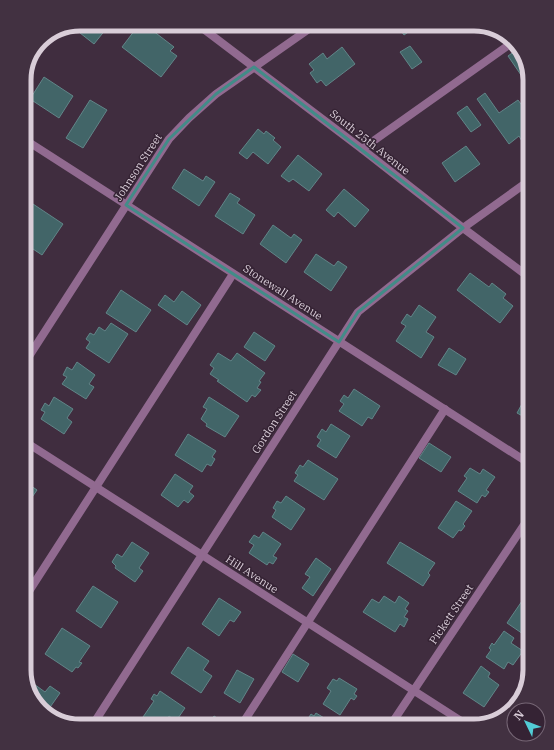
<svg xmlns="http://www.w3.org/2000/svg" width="554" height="750" viewBox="0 0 554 750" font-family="'IBM Plex Serif',serif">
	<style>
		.building { fill: #426568; stroke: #618588 }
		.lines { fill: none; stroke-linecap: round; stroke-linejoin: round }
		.lane { stroke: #916a90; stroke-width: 8 }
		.street { stroke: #916a90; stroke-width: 8 }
		.marked { fill: none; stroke: #428c88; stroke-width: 3; stroke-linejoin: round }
		.labels { text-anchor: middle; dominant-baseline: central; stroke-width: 3; stroke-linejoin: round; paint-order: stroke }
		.street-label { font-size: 11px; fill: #d9cdd8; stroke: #352334 }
		.rim { fill: none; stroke: #d9cdd8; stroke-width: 5 }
	</style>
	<rect width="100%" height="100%" fill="#402d3f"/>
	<path class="building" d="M80 24H110L94 44 75 29Z
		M396 24H420L404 35Z
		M138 26 145 31 148 27 174 47 170 51 177 56 161 77 122 47Z
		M410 46 422 62 412 69 400 52Z
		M342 47 355 64 326 86 321 80 317 83 310 73 314 70 309 64 323 53 327 59Z
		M519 48 522 52 527 71 521 75 508 56Z
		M44 77 73 96 59 118 30 99Z
		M485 93 499 113 518 100 530 116V138L523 143 519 136 509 144 477 99Z
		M90 100 107 110 83 148 66 138Z
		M467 106 481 125 471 132 457 113Z
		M258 129 264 134 266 131 275 138 273 140 281 147 268 164 253 152 247 159 239 153Z
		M466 146 480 164 455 182 442 163Z
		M298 155 322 174 309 191 293 179 289 182 281 176Z
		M184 169 203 181 206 176 215 182 199 206 172 188Z
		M344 189 369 210 355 227 338 212 334 217 326 210Z
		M230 193 240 199 237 203 255 215 243 234 215 216Z
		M24 198 63 224 42 255 24 243Z
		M273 225 291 238 294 234 302 240 286 263 260 244Z
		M316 254 334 266 338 261 347 267 331 291 304 272Z
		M470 273 489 287 492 283 506 294 503 298 513 306 500 323 457 290Z
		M121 290 151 310 136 332 106 313Z
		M182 291 201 305 187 325 158 305 165 295 174 302Z
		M419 305 436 317 426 332 434 337 421 358 396 341 406 326 401 323 407 314 411 317Z
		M111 323 128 334 109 363 86 348 90 342 86 339 90 333 94 335 99 327 105 331Z
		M254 332 275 346 265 361 244 347Z
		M449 348 466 359 456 375 438 365Z
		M218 353 231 361 237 353 265 373 259 381 261 382 257 388 261 390 255 397 252 395 247 402 217 381 219 380 210 374 214 368 210 365Z
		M77 362 95 375 89 384 94 387 86 399 62 384 67 377 63 375 67 367 72 370Z
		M354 389 380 406 372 419 368 417 362 426 339 411 344 404 340 401 344 395 348 398Z
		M530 389V420L517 413Z
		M54 397 73 409 67 418 72 422 64 434 41 419 45 412 41 410 45 403 49 406Z
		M209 397 239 416 225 437 206 426 207 424 201 419 207 409 203 407Z
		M331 424 350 436 336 458 317 446 321 440 317 437 322 429 326 432Z
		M188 434 216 451 212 457 215 459 211 466 207 464 202 472 175 455Z
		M429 443 451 457 441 472 419 458Z
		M308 460 338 479 324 500 294 481 298 475 295 473 300 465 303 467Z
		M470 468 480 474 483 469 495 477 486 490 489 492 485 497 482 495 477 503 458 491 467 478 464 476Z
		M175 474 193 486 189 492 194 496 188 503 184 500 178 507 161 495Z
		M24 481 37 490 24 509Z
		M286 496 305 509 291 530 272 517 276 510 273 508 277 501 281 503Z
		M456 501 472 511 463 524 465 526 461 531 459 530 453 538 438 528Z
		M263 532 281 544 273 556 277 558 273 564 269 562 267 565 249 553 254 545 249 542 254 535 259 538Z
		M132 542 149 553 139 568 143 571 135 582 115 568 116 566 112 562 117 554 122 557Z
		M400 542 435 563 428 573 430 575 423 586 387 563Z
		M316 558 331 569 313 596 302 588 310 577 305 574Z
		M93 586 118 602 101 628 76 611Z
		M384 596 395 603 399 596 409 603 405 609 408 611 404 617 408 619 404 627 400 624 395 632 363 612 372 599 379 603Z
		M219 598 241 612 234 622 230 620 219 636 202 624Z
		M522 601 530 606V629L526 636 507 623Z
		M62 628 90 646 79 662 82 663 78 668 76 667 72 672 45 654Z
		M504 631 514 638 511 643 523 651 513 665 508 662 504 669 486 657 491 650 489 648 492 643 494 645Z
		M188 647 209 661 203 670 212 676 201 693 171 673Z
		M293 654 309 664 298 682 282 672Z
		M481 666 490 673 488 677 499 685 484 707 463 693Z
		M237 670 254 679 240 703 224 693Z
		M339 678 357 689 354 694 357 696 354 700 351 698 340 715 323 704 331 691 327 688 333 679 337 681Z
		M27 679 45 692 50 686 60 693 46 713 32 698Z
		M160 691 185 708 176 721 169 716 163 726H156L143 717 154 701 151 699 154 694 157 696Z
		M316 713 334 724 333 726H303L311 714 314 716Z
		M214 716 230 726H207Z"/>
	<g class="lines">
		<path class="lane" d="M362 149 513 42
			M24 599 233 274
			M241 726 445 409"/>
		<path class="street" d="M197 24 362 149 463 228 530 278
			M24 139 530 464
			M24 364 169 139 189 118 216 94 316 24
			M24 441 469 726
			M92 726 358 312 463 228 530 180
			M390 726 530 516"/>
	</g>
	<path class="marked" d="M254 67 463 228 358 312 339 342 126 205 169 139 216 94Z"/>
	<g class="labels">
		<g class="street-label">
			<text transform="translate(370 142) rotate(38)">South 25th Avenue</text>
			<text transform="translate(138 167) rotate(-57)">Johnson Street</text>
			<text transform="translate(283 292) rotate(33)">Stonewall Avenue</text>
			<text transform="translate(274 422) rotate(-57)">Gordon Street</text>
			<text transform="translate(252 574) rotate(33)">Hill Avenue</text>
			<text transform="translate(451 614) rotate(-56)">Pickett Street</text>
		</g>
	</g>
	<path d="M0 0H554V750H0ZM80 31H474A49 49 0 0 1 523 80V670A49 49 0 0 1 474 719H80A49 49 0 0 1 31 670V80A49 49 0 0 1 80 31Z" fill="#423141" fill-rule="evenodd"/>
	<path class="rim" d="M80 31H474A49 49 0 0 1 523 80V670A49 49 0 0 1 474 719H80A49 49 0 0 1 31 670V80A49 49 0 0 1 80 31Z"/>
	<g transform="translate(526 722) rotate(313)"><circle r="19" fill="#352334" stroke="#776776"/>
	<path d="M0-3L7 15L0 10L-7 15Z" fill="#52ccd5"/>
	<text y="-6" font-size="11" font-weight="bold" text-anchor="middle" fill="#d9cdd8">N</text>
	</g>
</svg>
